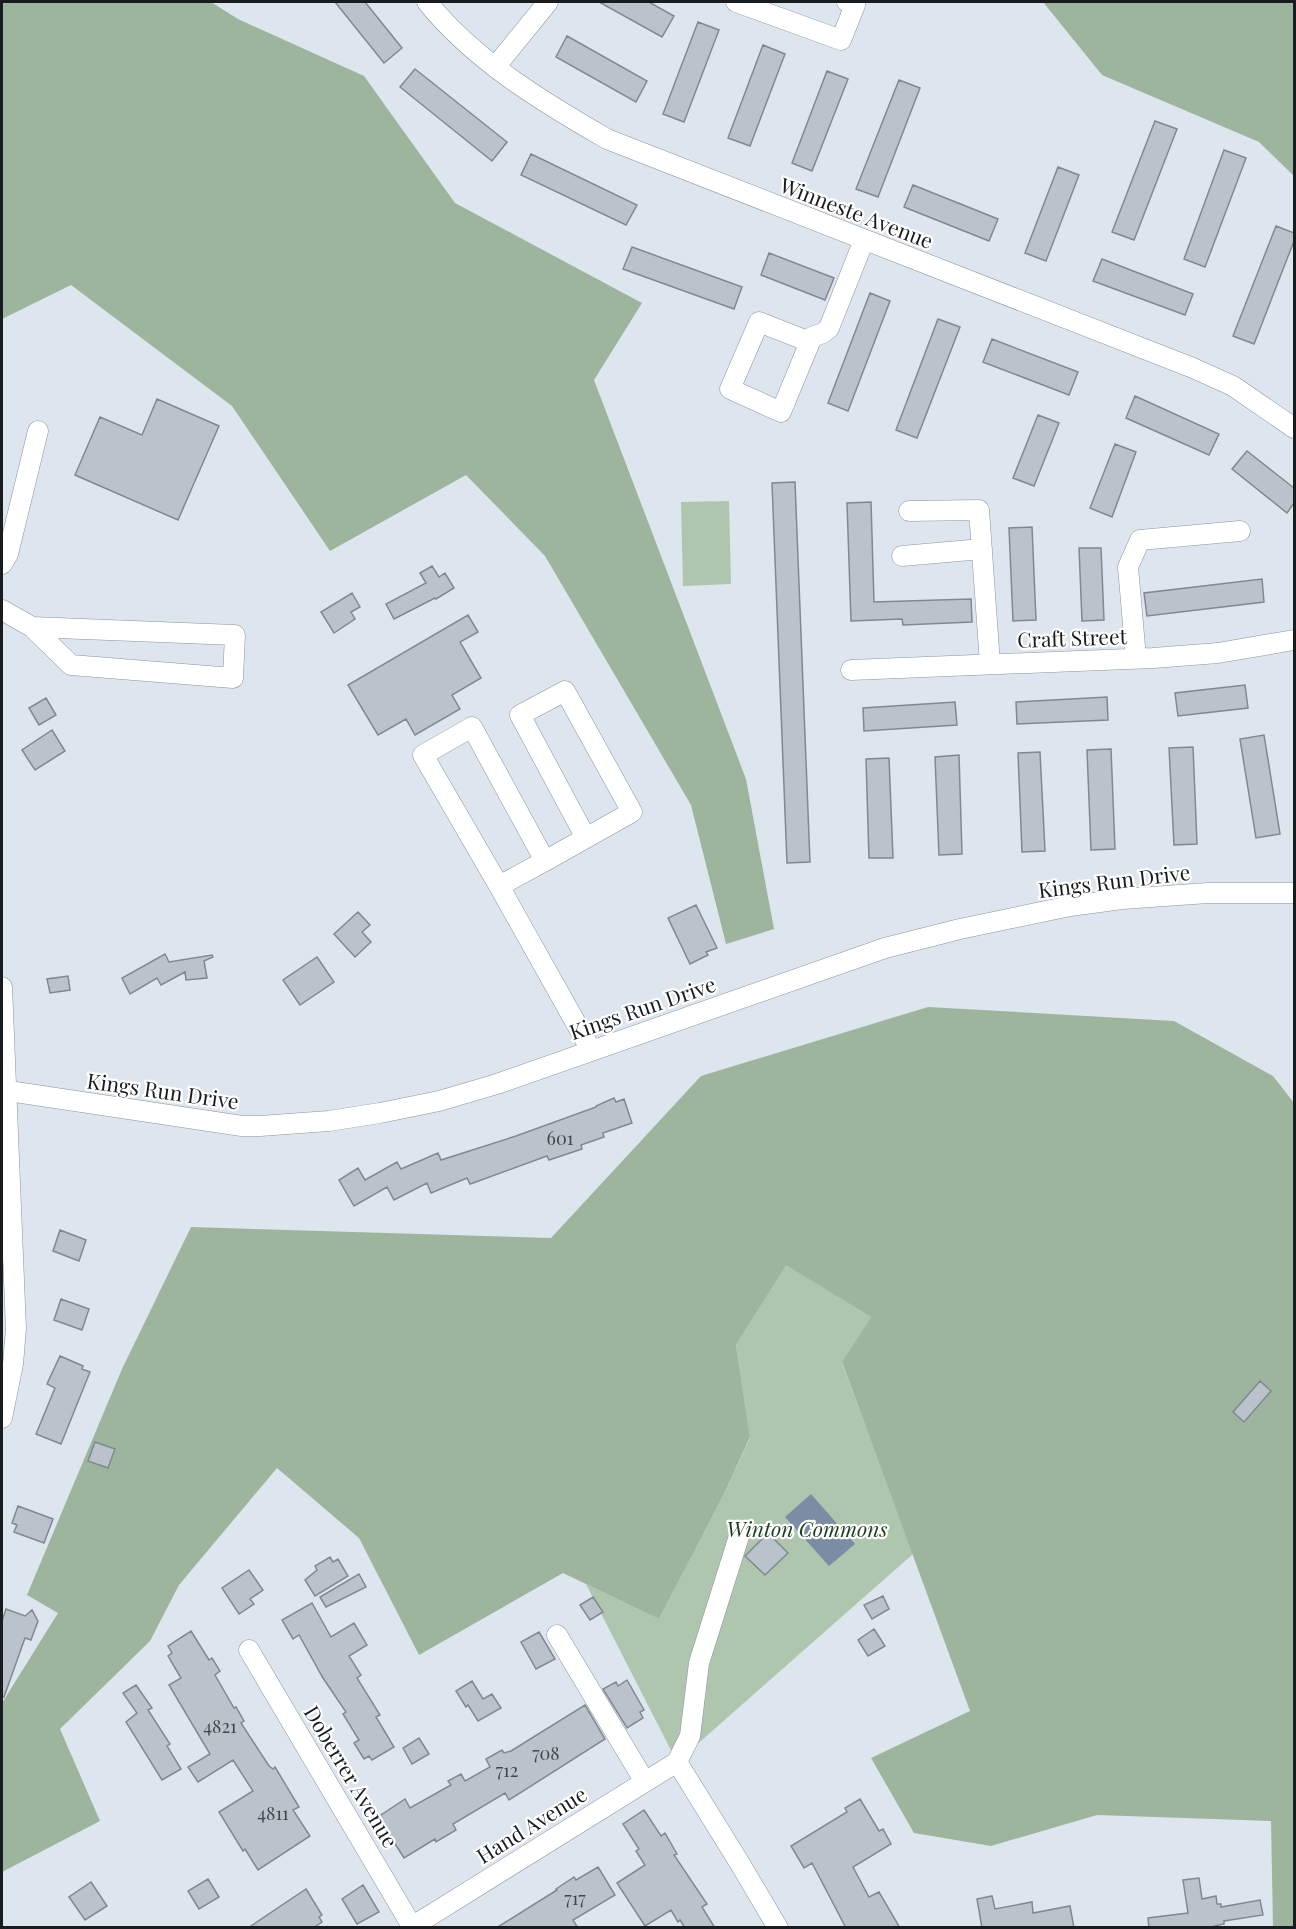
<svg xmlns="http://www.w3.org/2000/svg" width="1296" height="1929" viewBox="0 0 1296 1929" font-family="'Playfair Display',serif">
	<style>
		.green { fill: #afc6ae }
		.forest { fill: #9eb59d }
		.water { fill: #7c8ca5 }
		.building { fill: #bac3cb; stroke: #808890; stroke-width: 1.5 }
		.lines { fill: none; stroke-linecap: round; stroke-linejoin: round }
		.minor-casing { stroke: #8c949c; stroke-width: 21 }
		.minor { stroke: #fff; stroke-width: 20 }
		.labels { text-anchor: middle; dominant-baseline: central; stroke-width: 4.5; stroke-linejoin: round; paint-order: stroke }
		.number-label { font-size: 18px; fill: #41464a }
		.street-label { font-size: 21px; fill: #191c1f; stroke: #fff }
		.park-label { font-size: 21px; font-style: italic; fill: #1b3f1d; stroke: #fff }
	</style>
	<rect width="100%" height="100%" fill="#dde5ee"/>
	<path class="green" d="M729 501 731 584 683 586 681 502Z
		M786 1264 871 1317 842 1363 913 1554 677 1762 586 1584 659 1619 724 1494 750 1438 736 1345Z"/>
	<path class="forest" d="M2 2H211L238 19 364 76 455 203 642 303 594 380 746 779 774 929 726 944 691 805 545 556 466 475 330 551 232 406 71 285 2 319Z
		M1043 2H1294V176L1259 142 1102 75Z
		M928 1007 1174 1021 1273 1076 1294 1103V1927H1273L1271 1821 1097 1815 991 1846 914 1833 871 1758 970 1711 842 1362 871 1317 786 1265 736 1345 750 1437 724 1494 659 1619 563 1573 419 1655 359 1538 277 1468 179 1585 150 1641 60 1729 100 1821 2 1872V1703L58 1613 27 1595 122 1369 191 1227 551 1238 701 1076Z"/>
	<path class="water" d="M811 1494 855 1544 829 1566 785 1517Z"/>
	<path class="building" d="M335 2H365L402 48 384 63Z
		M599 2H649L674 16 662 37Z
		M698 22 719 30 684 122 663 114Z
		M567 36 647 81 636 102 556 57Z
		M763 45 785 54 750 146 728 138Z
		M415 69 507 142 492 161 400 87Z
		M827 71 848 79 812 171 792 163Z
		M899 80 920 88 878 197 856 189Z
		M1155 121 1177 129 1134 240 1112 232Z
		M1224 150 1246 158 1205 267 1184 259Z
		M531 154 637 205 626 225 521 175Z
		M1058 167 1079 175 1046 261 1025 253Z
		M913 185 998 219 989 241 904 207Z
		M1276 226 1294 233V241L1254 344 1233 336Z
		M632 247 742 287 734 309 623 269Z
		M769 253 834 278 825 300 761 275Z
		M1102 259 1193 294 1185 315 1093 281Z
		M870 293 890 301 848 411 828 403Z
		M938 319 960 327 917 438 896 430Z
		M992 339 1078 372 1069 395 983 362Z
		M1135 396 1219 434 1209 455 1126 418Z
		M157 399 219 426 178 520 75 475 100 417 142 435Z
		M1038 415 1059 423 1034 486 1013 478Z
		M1115 444 1136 452 1112 517 1090 508Z
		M1247 451 1294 488V503L1287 513 1232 469Z
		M795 482 810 862 787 863 772 483Z
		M871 502 874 602 971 599 972 622 903 625 902 619 851 621 847 503Z
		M1032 527 1036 620 1013 621 1009 528Z
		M1079 548H1101L1104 620 1082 621Z
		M432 566 439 577 445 573 454 588 436 599 435 598 394 619 386 604 426 583 420 573Z
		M1262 579 1264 602 1147 616 1144 593Z
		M352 593 360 607 351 612 355 619 334 633 321 612Z
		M468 615 478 632 460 642 481 678 452 695 460 709 415 735 406 719 378 735 348 685Z
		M1245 685 1248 708 1178 716 1175 693Z
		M1107 697 1108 720 1017 724 1016 702Z
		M46 698 56 715 39 725 29 708Z
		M955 702 957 725 864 731 863 708Z
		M52 730 65 751 35 770 22 750Z
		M1264 735 1280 834 1256 838 1240 739Z
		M1193 747 1197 844 1174 845 1169 748Z
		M1111 749 1115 849 1091 850 1087 750Z
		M1040 752 1045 851 1022 852 1018 753Z
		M959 755 962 854 939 855 935 757Z
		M889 758 893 858H869L866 759Z
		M696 905 717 948 706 952 708 955 690 964 668 918Z
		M358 912 370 925 362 932 371 942 355 957 334 934Z
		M165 954 169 962 212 955 213 957 204 961 207 978 186 980 185 972 161 985 157 978 130 994 122 978Z
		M317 957 334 982 300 1005 283 980Z
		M68 976 70 990 50 993 47 979Z
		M614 1098 616 1102 624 1099 632 1123 603 1133 604 1137 581 1145 582 1149 549 1160 547 1156 473 1183 470 1184 467 1178 431 1193 427 1183 394 1200 387 1187 354 1206 339 1180 358 1168 365 1180 397 1162 401 1169 438 1153 441 1160 516 1136 596 1107V1106Z
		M60 1230 86 1240 79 1261 53 1251Z
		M61 1299 89 1309 82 1330 54 1320Z
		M60 1356 83 1366 82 1369 90 1372 61 1444 36 1434 55 1388 47 1384Z
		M1260 1381 1271 1391 1244 1422 1233 1412Z
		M95 1442 115 1449 108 1468 88 1461Z
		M18 1506 53 1519 44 1543 14 1532 17 1525 12 1523Z
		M768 1533 788 1553 765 1575 745 1556Z
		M330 1557 333 1562 338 1559 348 1576 315 1596 305 1580 317 1570 315 1566Z
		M249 1570 263 1590 250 1599 254 1604 239 1614 222 1588Z
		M359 1574 366 1587 326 1607 320 1597Z
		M883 1596 889 1609 872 1619 864 1605Z
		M593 1597 603 1612 590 1620 580 1605Z
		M312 1603 331 1637 354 1623 367 1645 349 1656 361 1675 357 1678 380 1715 376 1717 394 1747 372 1760 369 1756 364 1759 354 1743 359 1740 343 1714 346 1712 323 1678 299 1635 293 1639 282 1620Z
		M6 1609 25 1616 32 1610 38 1621 31 1640 25 1638 4 1697H2V1621Z
		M874 1629 885 1646 868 1656 858 1640Z
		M191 1631 209 1660 212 1658 220 1671 215 1675 234 1708 236 1707 244 1721 241 1723 269 1766 273 1769 275 1767 299 1807 293 1810 310 1836 258 1870 245 1849 243 1851 219 1812 253 1791 233 1760 198 1782 188 1767 210 1754 169 1685 181 1678 168 1656 172 1653 168 1646Z
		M539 1632 555 1659 536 1669 521 1642Z
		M627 1680 644 1710 640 1712 643 1718 627 1728 603 1689 616 1682 618 1686Z
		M472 1681 483 1699 492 1694 501 1708 478 1721 468 1705 466 1707 456 1691Z
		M136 1685 152 1708 148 1710 170 1744 167 1746 181 1769 162 1780 126 1722 137 1713 123 1693Z
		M585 1705 605 1739 509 1800 505 1793 453 1824 456 1830 436 1842 435 1839 404 1858 378 1817 405 1799 410 1808 451 1785 448 1781 461 1774 465 1781 490 1767 486 1759 502 1750 504 1753 511 1751Z
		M419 1738 429 1754 412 1764 403 1748Z
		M860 1799 879 1831 883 1829 891 1844 853 1867 869 1897 879 1892 900 1928H846L812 1863 804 1868 791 1846 847 1812 845 1808Z
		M644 1810 661 1836 665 1833 677 1854 674 1855 707 1904 702 1907 715 1928H685L680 1920 678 1922 671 1910 645 1926 617 1883 645 1865 636 1851 639 1849 623 1824Z
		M598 1867 615 1895 573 1920 578 1928H496L557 1890 556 1889 574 1877 576 1880Z
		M1199 1878 1202 1899 1216 1896 1217 1904H1221V1907L1260 1900 1263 1915 1224 1921V1924L1214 1926V1928H1149L1148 1918 1188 1913 1183 1880Z
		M208 1879 219 1897 199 1909 188 1891Z
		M91 1882 107 1906 85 1920 69 1897Z
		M363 1885 379 1912 357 1924 342 1899Z
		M306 1889 322 1915 319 1917 322 1922 313 1928H248Z
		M992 1896 995 1909 1032 1902 1033 1913 1070 1906 1074 1928H982L977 1899Z"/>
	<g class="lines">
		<g class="minor-casing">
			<path id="minor" d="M427 2C475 61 541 101 607 139L1193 368 1233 386 1294 428
				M736 2 841 40 855 5 847 2
				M495 67 548 2
				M810 342 759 322 730 389 781 412 812 337 823 333 829 328 864 240
				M909 511 979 510 990 664
				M902 556 982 549
				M2 564 8 554 38 431
				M2 610 32 627 71 665 233 678 235 635 32 627
				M1136 658 1128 567 1140 540 1240 531
				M851 670 1153 658 1218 653 1294 640
				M545 861 632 812 565 691 520 715 586 838
				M499 886 545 861 472 727 423 755 499 886 591 1050
				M2 987 16 1329 13 1364 2 1418
				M2 1090 242 1126H260L329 1121 380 1113 439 1101 497 1084 885 948 960 929 1070 906 1122 899 1208 893H1294
				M557 1635 645 1782
				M249 1650 413 1928
				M677 1762 690 1736 699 1663 740 1533
				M677 1762 739 1862 778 1928
				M410 1928 677 1762"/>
		</g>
		<use href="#minor" class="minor"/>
	</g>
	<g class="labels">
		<g class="number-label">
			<text x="560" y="1138">601</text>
			<text x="220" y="1726">4821</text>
			<text x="546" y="1753">708</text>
			<text x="507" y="1770">712</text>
			<text x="273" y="1813">4811</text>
			<text x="575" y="1898">717</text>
		</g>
		<g class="street-label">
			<text transform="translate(857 212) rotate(21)">Winneste Avenue</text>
			<text transform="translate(1072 637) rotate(-2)">Craft Street</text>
			<text transform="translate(1114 880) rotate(-7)">Kings Run Drive</text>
			<text transform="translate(642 1007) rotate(-19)">Kings Run Drive</text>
			<text transform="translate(163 1090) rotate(8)">Kings Run Drive</text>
			<text transform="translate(352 1776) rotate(59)">Doberrer Avenue</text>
			<text transform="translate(531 1824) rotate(-32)">Hand Avenue</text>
		</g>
		<g class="park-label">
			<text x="807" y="1528">Winton Commons</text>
		</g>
	</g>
	<rect width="1296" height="1929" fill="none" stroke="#191c1f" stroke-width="6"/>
</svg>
